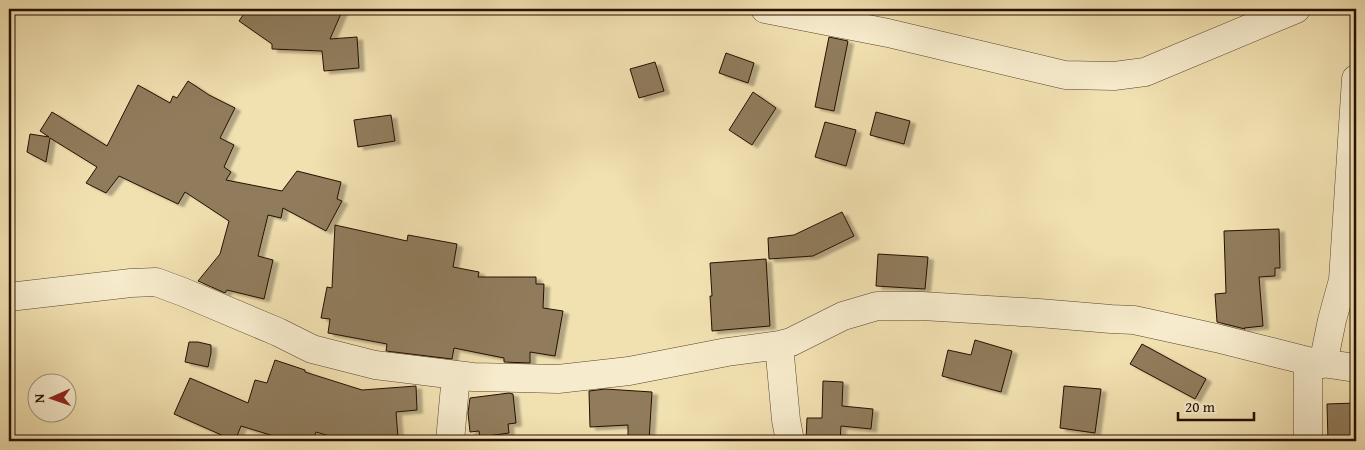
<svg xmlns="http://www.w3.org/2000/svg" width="1365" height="450" viewBox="0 0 1365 450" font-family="'Gentium Book Plus',serif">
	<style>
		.building { fill: #907c5c; stroke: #260f01; filter: url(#shadow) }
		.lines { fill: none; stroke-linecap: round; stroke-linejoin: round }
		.minor-casing { stroke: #59432d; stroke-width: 29 }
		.minor { stroke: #f6ebcc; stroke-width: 28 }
	</style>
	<defs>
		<filter id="shadow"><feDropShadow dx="5.5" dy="3" stdDeviation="1" flood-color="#0004"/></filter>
	</defs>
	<rect width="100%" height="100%" fill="#f1e0b0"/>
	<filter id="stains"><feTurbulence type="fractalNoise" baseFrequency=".004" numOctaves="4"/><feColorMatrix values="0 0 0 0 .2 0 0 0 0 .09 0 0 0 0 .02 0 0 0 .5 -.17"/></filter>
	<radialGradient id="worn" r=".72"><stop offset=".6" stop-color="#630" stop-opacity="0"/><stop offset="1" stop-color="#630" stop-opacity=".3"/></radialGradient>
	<path class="building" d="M247 9H343L330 39 357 37 359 68 324 71 322 51 272 49V44L239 21Z
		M829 37 848 41 834 111 815 107Z
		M726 53 754 63 748 83 719 73Z
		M655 62 664 91 639 98 630 69Z
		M188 81 209 95 235 108 220 138 234 145 224 167 231 172 226 180 282 191 297 171 341 182 337 199 342 201 326 231 283 208 281 218 268 215 258 256 273 260 264 299 227 290 225 293 198 281 220 254 229 221 185 192 178 204 119 176 106 193 86 183 97 167 50 138 46 162 27 152 30 134 49 137 40 131 52 112 107 146 138 85 170 103 173 96 177 98Z
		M753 92 776 108 752 145 729 130Z
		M876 112 910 121 904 144 870 135Z
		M391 115 395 141 358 147 354 120Z
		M825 122 856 130 846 166 815 157Z
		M842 212 854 236 813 256 769 259 768 238 794 235Z
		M335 225 407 241 408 235 457 244 453 267 479 272 478 277H536V284H544L543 308 563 311 555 356 530 352V363L504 362V358L454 348 452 359 386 351 387 344 328 333 330 319 321 318 327 287 332 288Z
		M1279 229 1280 268H1275V276L1259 277 1263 326 1244 328 1245 329 1217 322 1215 294 1226 293 1224 231Z
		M878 254 928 257 925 289 876 286Z
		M766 259 770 326 712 331 710 296H712L710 263Z
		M975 340 1012 351 1001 392 942 376 948 350 971 355Z
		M189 342H198L211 345V353L208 367 185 362Z
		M1142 344 1206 379 1195 399 1130 364Z
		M275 360 305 370V372L362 390 416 386 417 410 396 412 398 437 358 439 357 441H346L316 432 313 441H290L241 426 235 441 174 414 190 378 248 403 255 380 267 383Z
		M823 381 843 382 842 406 873 409 871 429 841 426 840 441H806L807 418H822Z
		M1064 386 1101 389 1095 433 1060 428Z
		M605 389 652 392 649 441H628V425L590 427 589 391Z
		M509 393 513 394 516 423 508 424 509 433 480 437 479 431 470 432 468 413 470 398Z
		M1356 403V441H1328L1327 404Z"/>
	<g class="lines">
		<g class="minor-casing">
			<path id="minor" d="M765 9 888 33 1065 75 1114 76 1145 72 1296 9
				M9 297 131 283 156 282 183 292 278 332 312 349 375 365 473 377 558 379 629 371 727 352 779 345 791 342 843 316 877 306H922L1039 313 1111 319 1134 320 1216 338 1308 361 1356 368
				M779 345 786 420 790 441
				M1308 361V441
				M1323 364 1332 320 1343 280 1356 79
				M450 441 456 375"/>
		</g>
		<use href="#minor" class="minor"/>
	</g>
	<rect width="1365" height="450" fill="none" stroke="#f1e0b0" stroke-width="30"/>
	<rect x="10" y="10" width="1345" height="430" fill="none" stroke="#260f01" stroke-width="2.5"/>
	<rect x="15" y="15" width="1335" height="420" fill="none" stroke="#260f01"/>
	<g transform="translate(52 398) rotate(268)"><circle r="24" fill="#f6ebcc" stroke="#a3937b"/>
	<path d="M0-4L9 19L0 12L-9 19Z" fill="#8f2418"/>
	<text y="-8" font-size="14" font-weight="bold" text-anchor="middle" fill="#260f01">N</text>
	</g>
	<path d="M1178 412v8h76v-8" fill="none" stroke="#260f01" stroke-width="2.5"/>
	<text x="1185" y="412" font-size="15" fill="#260f01" stroke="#f6ebcc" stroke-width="4" paint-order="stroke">20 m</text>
	<rect width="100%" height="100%" filter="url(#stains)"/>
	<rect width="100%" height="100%" fill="url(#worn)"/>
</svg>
